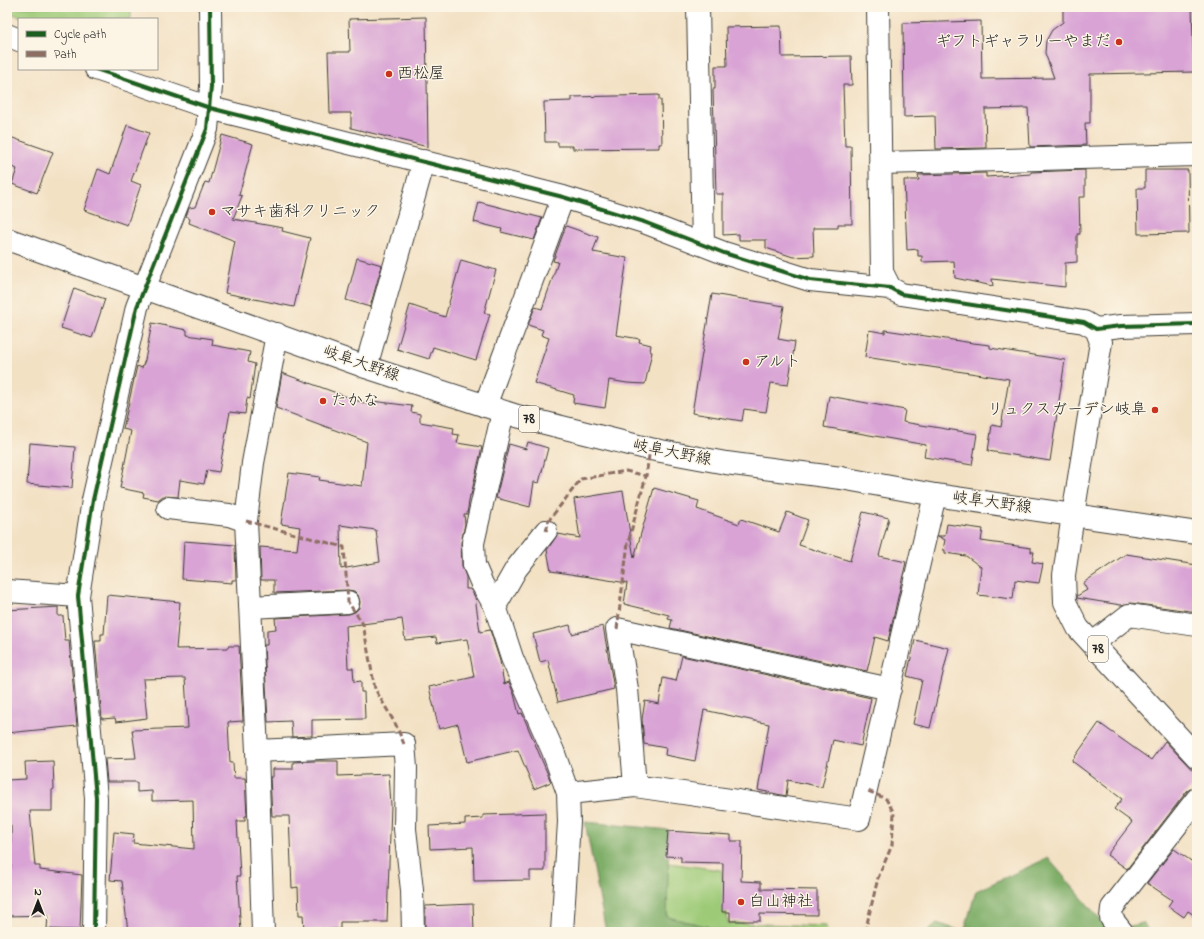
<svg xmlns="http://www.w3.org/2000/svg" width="1204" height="939" viewBox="0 0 1204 939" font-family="'Indie Flower','Klee One',sans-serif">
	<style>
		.green { fill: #9dca77; stroke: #5c734a }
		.forest { fill: #7eae68; stroke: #4d6542 }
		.building { fill: #d9a4d5; fill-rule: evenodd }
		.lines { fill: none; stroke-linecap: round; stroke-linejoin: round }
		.minor-casing { stroke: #3c3a35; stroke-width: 24 }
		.major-casing { stroke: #3c3a35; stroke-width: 24 }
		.minor { stroke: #fff; stroke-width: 22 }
		.major { stroke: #fff; stroke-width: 22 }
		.quiet { stroke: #8d6e63; stroke-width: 3; stroke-dasharray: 6 3; stroke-linecap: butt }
		.cycleway-casing { stroke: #fcf5e5; stroke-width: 6 }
		.cycleway { stroke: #1b5e20; stroke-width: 4 }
		.poi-dot { fill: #c8321e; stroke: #fcf5e5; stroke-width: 1.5 }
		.labels { text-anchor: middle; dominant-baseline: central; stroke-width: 3; stroke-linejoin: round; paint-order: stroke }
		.shield { fill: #fcf5e5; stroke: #5f5d58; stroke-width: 1 }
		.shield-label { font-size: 15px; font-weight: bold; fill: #1c1c1c }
		.poi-label { font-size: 16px; fill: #1c1c1c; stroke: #fcf5e5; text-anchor: start }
		.street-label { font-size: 16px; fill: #1c1c1c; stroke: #fcf5e5 }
	</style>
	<rect width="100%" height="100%" fill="#fcf5e5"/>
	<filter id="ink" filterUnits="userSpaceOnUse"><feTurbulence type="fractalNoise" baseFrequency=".025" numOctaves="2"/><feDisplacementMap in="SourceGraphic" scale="8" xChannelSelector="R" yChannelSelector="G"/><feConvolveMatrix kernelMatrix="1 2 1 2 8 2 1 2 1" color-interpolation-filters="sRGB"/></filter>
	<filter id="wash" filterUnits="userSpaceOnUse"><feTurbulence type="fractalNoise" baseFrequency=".012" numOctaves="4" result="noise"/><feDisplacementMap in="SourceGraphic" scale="16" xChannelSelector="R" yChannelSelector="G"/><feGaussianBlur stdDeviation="0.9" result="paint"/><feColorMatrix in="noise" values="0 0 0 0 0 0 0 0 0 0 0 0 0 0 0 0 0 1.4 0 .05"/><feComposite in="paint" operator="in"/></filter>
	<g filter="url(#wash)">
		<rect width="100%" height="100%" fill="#f3e1c4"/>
		<path class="green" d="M7 7H131V19H27L7 12Z
			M668 863 721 870 728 923 826 926 827 932H730L667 917Z"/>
		<path class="forest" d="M585 822 669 830 667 917 730 932H606Z
			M1048 858 1110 931 1143 923 1150 932H926L937 923 964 932 976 891Z"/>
		<g id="blocks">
			<path class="building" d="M1063 7H1192L1194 72 1090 74V123H1085L1086 145 1030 147 1028 108 985 109 986 148 936 149 935 116 904 117 903 23 981 21 982 79 1054 78 1045 53 1046 41 1052 30 1063 22Z
				M426 17 428 147 351 128V113H330L328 52H350L349 19Z
				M781 26 782 57 851 56 852 85H843L845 146H851L852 224H838V228H813L814 256 793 257 766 248V240H739V234L723 235V194H716L713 89H715V66H727L726 27Z
				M659 95V100H661L662 144H659V148L573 149V146H558V142H545L544 102 572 101V97Z
				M127 125 149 133 131 181 141 185 127 225 84 210 98 169 110 174Z
				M222 135 253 144 239 195 242 196 233 219 283 228 282 231 310 238 294 307 225 293 235 241 189 223 190 219 186 216 189 208 195 207 205 182 209 183Z
				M7 136 53 152 37 193 12 184 17 169 7 165Z
				M1085 170V197H1079L1080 234H1077V262L1065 263V287L992 279 993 286 955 278 954 261 922 262V256H918V249L907 250 904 180H919L918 175 986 173V177L1031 174V172Z
				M1145 170H1188L1189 233 1138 234 1137 188H1145Z
				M479 202 542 218 534 240 501 232 502 229 474 222Z
				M566 226 598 237 593 252 627 258 616 335 640 339 639 342 651 345 650 351 652 352 645 384 627 383 609 380 605 408 573 403 574 395 534 383 549 338 541 335 543 330 528 325 535 307 542 309 558 262 553 261Z
				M357 258 382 265 370 307 346 300Z
				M461 260 496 270 484 313 490 314 476 360 433 347 429 359 397 349 410 305 445 317Z
				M74 288 105 299 92 338 61 328Z
				M712 294 784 306 778 339 795 342 788 385 771 383 766 412 744 409 742 421 692 413Z
				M152 323 187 330V335L213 339 212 345 250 352 248 362 255 364 250 399 247 398 245 414 230 412 219 472 207 470 204 484 180 480 178 497 163 496 158 500 143 497 144 493 120 488 131 431 123 429 137 366 142 368 145 360Z
				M869 330 885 333V330L973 343 990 345V348L1065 360 1050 461 988 451 992 425 1001 427 1009 379 865 357Z
				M282 373 372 406V401L412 406 411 412 420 414V422L454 428 453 434 459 435 457 443 482 447 471 495H470L467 514H464L465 524 461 543 462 566 466 577V589H470L475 597 480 632 490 630 500 661 504 684 509 682 514 694 519 714 522 713 551 782 534 789 518 750 467 762 458 724 439 729 429 687 474 677 467 639 437 643 436 637 405 640 402 619 346 626 348 668H353L354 682 361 681V692H364L365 719 312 720V736L292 737 291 721 268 722 264 645H267V630L276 629 275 618 349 614 355 612 359 608 360 602 358 595 354 591 348 590 274 593V580H261L260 547 297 550 300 527 281 524 289 473 320 477 319 480 362 486 367 442 276 408ZM340 525 376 530 380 562 341 569Z
				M829 396 905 410 903 422 977 434 972 465 924 457 926 445 824 427Z
				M528 442 548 448 539 483 534 482 530 507 496 498 509 444 526 449Z
				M30 443 75 447 72 488 27 484Z
				M654 488 699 501 697 509 739 524 741 519 779 532 787 512 808 520 799 545 850 561 863 512 889 518 879 556 906 562 888 641 875 637 867 671 670 628 672 620 668 619 669 615 624 604 627 583 551 571 547 550 558 534 580 538 574 499 623 491 634 558Z
				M947 524 983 529 981 541 1031 548V552H1034L1032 562 1043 564 1039 583 1015 580 1013 599 978 595 981 567 966 556 945 553V550H943L945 540 938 536H945Z
				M184 541 235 545 236 580H232V583L182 579Z
				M1126 554 1197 565V612L1131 603 1121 605 1077 598V596L1087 590 1083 583Z
				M107 595 180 602 176 649 228 648V646H239L243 721 228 722 230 763H233L234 778H245L247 816H245V821H237L240 876H237L241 932H128L122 881 110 880 114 832 134 834 133 843 194 849 193 800 152 801V791L137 792V782H107L105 759 136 758 132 730 188 728 185 678 143 679 147 718 116 722 115 718 102 719 95 641H101V634H104Z
				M58 607V616H63L65 641H69L77 726 7 733V610Z
				M570 625 572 634 603 626 614 689 558 702 548 660 540 662 533 634Z
				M915 640 949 648 930 728 913 724 922 680 907 676Z
				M682 656 871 698 861 746 833 740 822 787 788 780 786 796 758 790 769 724 704 710 695 761 665 755 666 748 644 744 642 719 645 701 659 704 663 678 676 681Z
				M1099 723 1151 760 1165 741 1197 775V785L1187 791 1127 869 1107 855 1132 822 1114 809 1122 799 1072 761Z
				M53 761 54 789 52 790V811H30L35 866H40V870L82 875 80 930 47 929 48 915 7 916V867H11V825H7V780L26 779 25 762Z
				M313 761H338V776L389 774 391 805 387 922H340V929L304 930 303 915H299L298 887 292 888 289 816H272L270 777H273V769H293V762Z
				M545 813V871H530V880L474 881 473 847 430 849 429 826 465 824V819L483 818V815Z
				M668 831 731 835V841H742L741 881 761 882V889L817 890V915L760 914V921H730V912H722L723 863 681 862V857L666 856Z
				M1174 849 1197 865V917L1188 911 1184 917 1168 906 1172 900 1147 883Z
				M473 904 474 932H452V928L425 929V906Z"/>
		</g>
	</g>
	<g filter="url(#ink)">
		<use href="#blocks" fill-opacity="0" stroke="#3c3a35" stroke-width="1"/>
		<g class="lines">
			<g class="minor-casing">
				<path id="minor" d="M698 7 703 244
					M878 7 882 272 890 288
					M7 35 19 40
					M96 69 210 108 563 197 644 222 724 253 810 280 890 288 901 294 1084 322 1096 329 1121 326 1197 324
					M880 163 1197 155
					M1096 329 1101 342 1073 515 1197 533
					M366 367 424 161
					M485 406 563 197
					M503 412 473 543 474 565 482 584 495 606 512 658 553 751 568 793 569 822 562 932
					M168 508 229 515 246 521
					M7 591 78 596
					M495 606 516 569 546 531
					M250 607 348 602
					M1093 643 1129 615 1197 625
					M257 751 404 744 406 768 405 829 412 890 413 932
					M635 786 627 689 617 629 890 689
					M568 793 635 786 859 819 935 495
					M94 932 96 798 78 596 93 500 137 307 207 129 211 87 210 7
					M263 932 257 751 246 521 253 463 277 334
					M1122 932 1111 918 1112 908 1197 799"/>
			</g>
			<g class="major-casing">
				<path id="major" d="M7 239 366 367 517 416 650 449 726 463 841 478 935 495 1073 515 1064 575 1065 602 1078 628 1197 757"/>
			</g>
			<use href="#minor" class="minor"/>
			<use href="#major" class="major"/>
			<path class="quiet" d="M246 521 344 547 348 602 363 624 375 689 396 725 404 744
				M546 531 549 520 581 479 626 471 646 476
				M617 629 628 543 646 476 650 449
				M865 932 878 878 892 845 894 813 886 799 866 790"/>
			<g class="cycleway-casing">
				<path id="cycleway" d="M96 69 210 108 563 197 644 222 724 253 810 280 890 288 901 294 1084 322 1096 329 1121 326 1197 324
					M94 932 96 798 78 596 93 500 137 307 207 129 211 87 210 7"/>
			</g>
			<use href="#cycleway" class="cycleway"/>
		</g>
	</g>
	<g class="poi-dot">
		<circle cx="1119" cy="42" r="4"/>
		<circle cx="389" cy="74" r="4"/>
		<circle cx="212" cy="212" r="4"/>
		<circle cx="746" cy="362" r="4"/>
		<circle cx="323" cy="401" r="4"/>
		<circle cx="1155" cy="410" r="4"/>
		<circle cx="741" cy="902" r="4"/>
	</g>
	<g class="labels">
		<g class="shield">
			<rect x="519" y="406" width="20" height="26" rx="3"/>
			<rect x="1088" y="636" width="20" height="26" rx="3"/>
		</g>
		<g class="shield-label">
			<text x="529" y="419">78</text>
			<text x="1098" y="649">78</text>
		</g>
		<g class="poi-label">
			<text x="1111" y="42" text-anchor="end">ギフトギャラリーやまだ</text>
			<text x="397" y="74">西松屋</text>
			<text x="220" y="212">マサキ歯科クリニック</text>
			<text x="754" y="362">アルト</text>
			<text x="331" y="401">たかな</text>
			<text x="1147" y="410" text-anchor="end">リュクスガーデン岐阜</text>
			<text x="749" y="902">白山神社</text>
		</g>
		<g class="street-label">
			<text transform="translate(361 364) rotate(19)">岐阜大野線</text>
			<text transform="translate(672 453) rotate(11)">岐阜大野線</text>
			<text transform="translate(992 503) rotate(8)">岐阜大野線</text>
		</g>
	</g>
	<rect width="1204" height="939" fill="none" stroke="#fcf5e5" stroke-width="24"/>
	<rect x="18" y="18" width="140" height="52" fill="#fcf5e5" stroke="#a29e95"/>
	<rect x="26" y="31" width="20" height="6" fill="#1b5e20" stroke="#a29e95"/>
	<text x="54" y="38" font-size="12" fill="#1c1c1c">Cycle path</text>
	<rect x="26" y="51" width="20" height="6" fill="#8d6e63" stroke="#a29e95"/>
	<text x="54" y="58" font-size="12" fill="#1c1c1c">Path</text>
	<g transform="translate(38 901)" stroke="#fcf5e5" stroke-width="3" paint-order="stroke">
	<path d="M0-3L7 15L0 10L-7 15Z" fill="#1c1c1c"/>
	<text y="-6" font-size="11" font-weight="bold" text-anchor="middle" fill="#1c1c1c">N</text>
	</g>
</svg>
